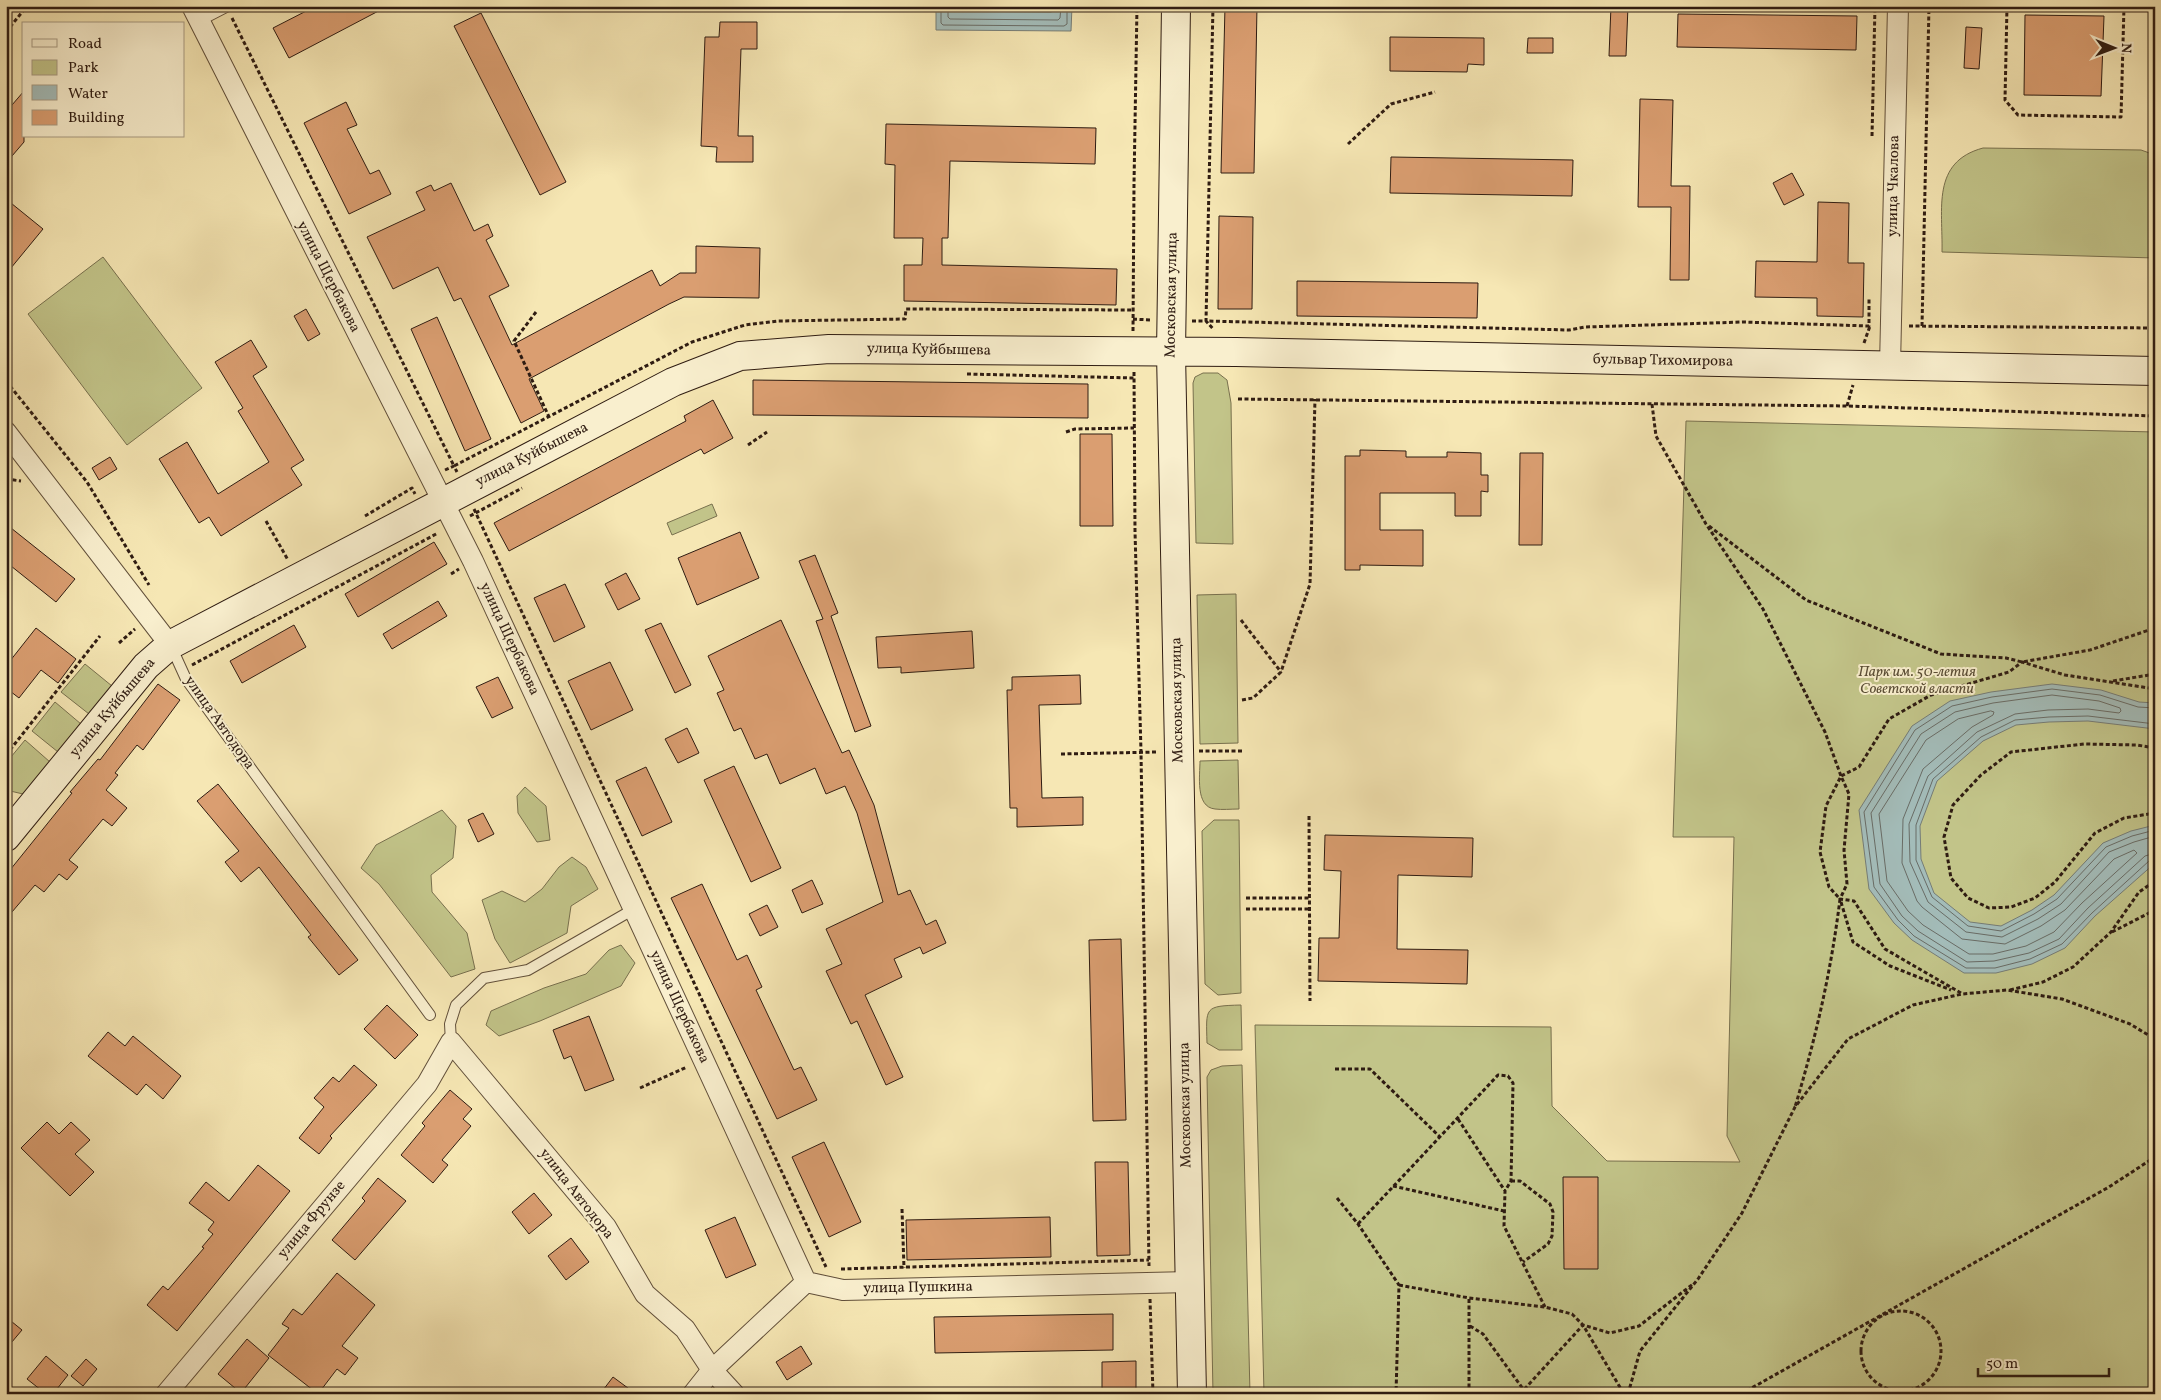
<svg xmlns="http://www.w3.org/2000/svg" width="2161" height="1400" viewBox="0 0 2161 1400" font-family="Vollkorn,serif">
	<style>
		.green { fill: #c2c489; stroke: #78704e }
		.water { fill: #a3bcb9; stroke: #757c76 }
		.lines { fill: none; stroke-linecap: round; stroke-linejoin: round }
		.shore { stroke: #696c66; stroke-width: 1 }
		.building { fill: #da9e71; stroke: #2f1c12 }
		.lane-casing { stroke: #614f3a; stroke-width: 12 }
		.street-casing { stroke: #614f3a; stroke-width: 22 }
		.secondary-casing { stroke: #2f1c12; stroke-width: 30 }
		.path { stroke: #2f1c12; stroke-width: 3; stroke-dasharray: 4 2.5; stroke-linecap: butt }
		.lane { stroke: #f9efce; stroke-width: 10 }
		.street { stroke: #f9efce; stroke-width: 20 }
		.secondary { stroke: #f9efce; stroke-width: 28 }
		.labels { text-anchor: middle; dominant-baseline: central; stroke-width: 4; stroke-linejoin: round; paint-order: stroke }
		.street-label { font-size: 15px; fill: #2f1c12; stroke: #f9efce }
		.park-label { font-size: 15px; font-style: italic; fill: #5b4e36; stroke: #f9efce }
	</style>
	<rect width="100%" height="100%" fill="#f6e7b4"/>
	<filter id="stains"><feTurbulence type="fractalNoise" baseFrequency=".004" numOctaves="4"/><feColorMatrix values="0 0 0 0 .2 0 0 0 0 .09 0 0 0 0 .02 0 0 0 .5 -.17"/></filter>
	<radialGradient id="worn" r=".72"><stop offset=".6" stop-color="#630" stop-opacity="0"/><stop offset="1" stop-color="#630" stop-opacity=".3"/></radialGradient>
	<path class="green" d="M1983 148 2141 150 2155 155V258L1942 252C1943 209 1931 162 1983 148Z
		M103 257 202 388 127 445 28 314Z
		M1203 373H1218L1227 380 1231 403 1233 544 1196 543 1193 383 1195 377Z
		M1686 421 2155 432V1394H1264L1255 1025 1551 1027 1552 1106 1607 1161 1740 1162 1727 1136 1734 837H1673Z
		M712 504 717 516 672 535 667 523Z
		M1236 594 1238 743 1200 744 1197 595Z
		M85 664 112 686 89 714 61 692Z
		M55 702 81 724 58 752 32 731Z
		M25 740 50 762 23 794 6 790V763Z
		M1238 760 1239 809C1231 809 1222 810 1215 809 1195 807 1200 775 1200 761Z
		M525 787 546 806 550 840 537 842 518 813 517 796Z
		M442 810 456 826 453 858 431 875 432 892 467 933 475 969 451 977 379 884 361 868 376 845Z
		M1214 820H1239L1241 993 1218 995 1205 984 1202 831Z
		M572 857 586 867 598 889 571 906 567 933 510 963 495 939 482 900 502 891 525 902 542 889 559 867Z
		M621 945 635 963 621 986 540 1021 499 1036 486 1025 491 1011 544 988 586 974 609 950Z
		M1241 1005 1242 1050H1219L1207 1043C1206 1007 1204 1006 1241 1005Z
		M1242 1065 1250 1394H1213L1207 1077 1211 1070 1222 1066Z"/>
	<path class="water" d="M936 6H1072L1071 31 936 30Z
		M2052 684 2101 690 2139 702 2155 703V729L2088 721 2049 722 2016 725 1983 741 1937 781 1920 826 1921 859 1934 893 1970 922 2001 926 2032 910 2054 895 2103 843 2131 831 2155 825V863L2095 916 2065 948 2032 964 1996 973H1964L1912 940 1894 923 1869 889 1859 810 1912 726 1950 701 1991 692Z"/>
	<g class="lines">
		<path class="shore" d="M941 6V23L943 25 1064 26 1067 24V6
			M948 6V17L950 19 1058 20 1060 18 1061 6
			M955 6 957 11 1051 12 1053 11V6
			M2155 708 2138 707 2100 695 2052 689 1992 697 1952 706 1915 730 1864 812 1874 887 1898 920 1914 936 1966 968H1995L2030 959 2062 944 2092 913 2149 861 2155 859
			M1991 711 1994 712 1993 715 1972 727 1923 769 1903 819 1902 863 1917 901 1922 907 1962 939 2005 944 2041 926 2065 910 2114 859 2134 850 2137 853 2082 903 2054 932 2026 946 1993 954H1969L1923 925 1908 911 1887 881 1879 814 1926 740 1958 719Z
			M2155 724 2088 716 2049 717 2015 720 1981 737 1933 779 1916 825V860L1932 897 1968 926 2001 931 2034 914 2057 899 2106 847 2132 836 2155 830
			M2155 836 2134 842 2109 852 2061 904 2038 919 2002 937 1966 932 1928 902 1910 862 1909 824 1928 776 1977 732 2015 714 2048 710 2088 709 2119 713 2121 711 2120 708 2099 701 2052 695 1993 703 1955 712 1921 734 1871 813 1880 884 1902 916 1918 931 1967 962 1994 961 2029 953 2059 939 2088 908 2145 856 2155 853"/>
	</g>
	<path class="building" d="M316 6H388L289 58 273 28Z
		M1225 6H1257L1254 173H1221Z
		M1611 6H1628L1626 56H1609Z
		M481 13 566 182 540 195 454 26Z
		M1678 14 1857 16 1856 50 1677 47Z
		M2025 15 2104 16 2101 96 2024 95Z
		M720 22H757V49H741L738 136H753V162H716L717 147 701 146 705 37H719Z
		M1966 27 1982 28 1979 69 1964 68Z
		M1390 37 1484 38V65L1468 64 1467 72 1390 71Z
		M1528 38H1553V53H1527Z
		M24 91V142L6 163V112Z
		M1640 99 1673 100 1671 186H1690L1689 280H1670L1671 207H1638Z
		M346 102 357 125 347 129 370 174 379 170 391 194 349 214 304 123Z
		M886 124 1096 128 1095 164 950 161 948 238H942V265L1117 269 1116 305 904 301V265H922L923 238H894L895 165 885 164Z
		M1391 157 1573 160 1572 196 1390 193Z
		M1792 173 1804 195 1784 205 1773 183Z
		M451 183 474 231 488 224 493 236 486 240 509 286 489 296 512 345 652 270 660 286 680 273H696V246L760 248 759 298 684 297 669 304 529 379 544 411 521 423 461 298 454 301 438 267 393 289 367 237 425 210 416 192 431 185 434 191Z
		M6 199 43 229 6 274Z
		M1818 202 1849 203 1848 263H1864L1863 317 1817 316V298L1755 297 1756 261 1817 262Z
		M1219 216 1253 217 1252 309H1218Z
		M1297 281 1478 283 1477 318 1297 316Z
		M306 309 320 334 308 341 294 316Z
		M437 317 491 439 465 451 411 329Z
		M251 340 267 367 253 376 304 460 291 468 302 485 221 536 209 517 199 523 159 459 187 442 218 494 269 462 238 411 243 408 215 362Z
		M753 380 1088 384V418L753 415Z
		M713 400 733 438 704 454 701 449 509 551 494 523 686 421 684 416Z
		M1080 434H1112L1113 526H1080Z
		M1360 450 1406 451V457H1447V452L1481 453V475H1488V492L1481 491V516H1455V493H1380V530H1423V566L1360 565V570H1345V456H1360Z
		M1520 453H1543L1542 545H1519Z
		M110 457 117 469 99 480 92 468Z
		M6 524 75 579 56 602 6 562Z
		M740 532 759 578 697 605 678 558Z
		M434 542 447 564 358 617 345 594Z
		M815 555 838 613 831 616 871 726 855 732 816 621 823 619 799 561Z
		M626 573 640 599 618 610 605 584Z
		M565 584 585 627 554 642 534 598Z
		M438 601 447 616 392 649 383 634Z
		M781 620 842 753 849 750 874 805 898 895 910 890 926 925 936 920 946 943 923 954 920 947 894 959 902 977 865 995 903 1077 886 1085 857 1021 851 1024 826 971 842 964 826 929 883 902 857 813 845 786 826 794 815 768 780 784 767 754 755 759 741 728 734 731 717 693 724 690 708 656Z
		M661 623 691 685 675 693 645 630Z
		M294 625 306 647 242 683 230 661Z
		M36 628 76 659 58 683 41 670 19 698 6 688V666Z
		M972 631 974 668 901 673V667L878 668 876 637Z
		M610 662 633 710 591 730 568 681Z
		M1080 675 1081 704 1039 705 1042 798 1083 797V825L1017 827V808H1010L1007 690H1012V677Z
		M498 677 513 708 492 718 476 687Z
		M158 684 180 700 143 750 137 745 115 773 118 775 106 790 127 808 112 826 103 819 69 860 78 867 67 880 59 874 44 892 35 885 6 919V875L72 793 70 792 98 759 100 760Z
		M687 728 699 753 678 763 665 739Z
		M734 766 781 868 751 882 704 780Z
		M646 767 672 822 642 836 616 781Z
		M218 784 358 960 339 975 308 937 311 935 259 867 241 882 225 862 239 851 197 801Z
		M483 813 494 834 478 842 468 820Z
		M1325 835 1473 838 1472 877 1398 875 1397 949 1468 950 1467 984 1318 981 1319 938H1339L1341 871 1324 870Z
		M812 880 823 904 802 913 792 890Z
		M702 884 737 960 747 955 762 987 756 990 794 1070 801 1067 817 1100 777 1119 671 898Z
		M767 905 778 927 760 936 749 914Z
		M1121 939 1126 1120 1093 1121 1089 940Z
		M387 1005 418 1035 395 1059 364 1029Z
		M589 1016 614 1080 585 1091 571 1056 564 1059 553 1030Z
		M108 1032 125 1046 133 1036 181 1076 163 1099 146 1084 137 1095 88 1056Z
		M354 1065 377 1085 330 1136 332 1138 319 1154 299 1138 324 1107 314 1098 333 1077 339 1082Z
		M450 1090 472 1109 463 1119 471 1126 442 1160 448 1165 433 1183 401 1155 425 1126 422 1123Z
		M47 1122 59 1134 71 1122 90 1140 75 1154 94 1172 70 1196 21 1148Z
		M824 1142 861 1222 829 1237 792 1157Z
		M1095 1162H1128L1130 1255 1097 1256Z
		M258 1165 290 1191 177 1331 147 1305 163 1286 168 1290 204 1248 202 1247 213 1234 208 1230 214 1222 189 1203 206 1182 229 1201Z
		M1563 1177H1598V1269H1564Z
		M378 1178 406 1201 355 1260 332 1240 365 1201 362 1198Z
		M534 1193 552 1215 529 1234 512 1212Z
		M735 1217 756 1265 726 1278 705 1230Z
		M1050 1217 1051 1257 907 1260 906 1220Z
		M571 1238 589 1262 566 1280 548 1256Z
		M337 1273 375 1305 342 1346 358 1358 345 1375 337 1369 318 1394 268 1355 289 1328 282 1324 293 1309 302 1315Z
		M1113 1314V1350L935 1353 934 1317Z
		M6 1317 22 1330 6 1349Z
		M247 1339 269 1358 241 1393 218 1374Z
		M801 1346 812 1364 787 1380 776 1362Z
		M46 1356 68 1375 53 1394H46L27 1379Z
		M86 1359 97 1369 83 1386 71 1376Z
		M1136 1361V1394H1102V1362Z
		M613 1377 636 1394H600Z"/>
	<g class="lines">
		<g class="lane-casing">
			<path id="lane" d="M199 21 228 6
				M171 646 186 679 430 1015
				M451 1042 450 1024 456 1005 484 978 528 970 634 909"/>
		</g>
		<g class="street-casing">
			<path id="street" d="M192 6 473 561 806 1282
				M1890 366 1898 6
				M6 432 170 645
				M806 1282 843 1290 1190 1282
				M166 1394 427 1084 451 1042 606 1227 645 1294 685 1329 712 1370 734 1394
				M693 1394 712 1370 806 1282"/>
		</g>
		<g class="secondary-casing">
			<path id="secondary" d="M1176 6 1171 353 1192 1394
				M6 837 146 666 170 645 673 382 740 356 829 349 1236 352 2155 371"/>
		</g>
		<path class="path" d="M1213 6 1206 321 1569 330 1585 327 1743 322 1869 326V298
			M2007 6 2005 100 2018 115 2121 117 2124 6
			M232 18 454 466 692 342 745 325 778 321 905 319 906 309 1133 310
			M6 32 27 6
			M1872 136 1875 6
			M1348 144 1391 104 1435 92
			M536 312 514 341 549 417
			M1133 319 1150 320
			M1192 321H1206L1214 330
			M1909 326 2155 328
			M1922 326 1929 6
			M1133 331 1134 184 1137 6
			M1864 343 1870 326
			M1134 372 1135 531 1141 752 1149 1266
			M967 374 1134 378
			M6 381 87 482 149 585
			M1238 399 1847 406 2155 416
			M1652 404 1656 436 1706 524 1763 609 1825 732 1841 776 1826 806 1820 852 1829 887 1840 899C1831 972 1816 1037 1795 1107
			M1847 406 1853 385
			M1066 432 1075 429 1134 428
			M748 445 767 432
			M445 470 454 466 457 472
			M6 479 21 481
			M474 509 826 1267
			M365 516 412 488 415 494
			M470 516 522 488
			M266 521 288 560
			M1709 526 1806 600 1941 654 2006 658 2022 662 2090 650 2155 628
			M451 574 459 569
			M1241 620 1281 672
			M119 643 135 629
			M192 665 438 533
			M2113 681 2155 674
			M1242 700 1253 698 1281 672 1310 584 1315 399
			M2155 748 2137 745 2084 744 2011 752 1981 775 1953 805 1944 837 1951 878 1968 898 1989 908 2011 907 2035 898 2055 882 2095 833 2124 818 2155 813
			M1199 751H1243
			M1061 754 1158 752
			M6 755 100 636
			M1309 816 1310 1001
			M1246 898H1309
			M1841 902 1853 942 1890 966 1951 990
			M1246 909H1309
			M2112 932 2155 910
			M2010 990 2043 982 2073 967 2111 932 2139 892 2155 881
			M1961 993 1885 949 1854 901 1840 899 1847 884 1844 850 1849 794 1841 776 1859 767 1889 719 1931 695 2009 672 2022 662 2065 675 2155 689
			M1335 1069H1370L1440 1137
			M640 1088 687 1067
			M1458 1119 1505 1191
			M1511 1181H1520L1550 1204 1553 1212 1552 1236 1548 1244 1523 1262
			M1393 1186 1504 1211
			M1337 1198 1358 1224 1399 1285 1396 1394
			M902 1209 904 1268
			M1358 1224 1498 1075 1508 1076 1513 1083 1511 1181 1505 1191 1504 1226 1545 1307
			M841 1269 1149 1260
			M1399 1285 1469 1298 1545 1307 1572 1314 1583 1325 1624 1394
			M1150 1299 1153 1394
			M1861 1351a40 40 0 1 1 80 0a40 40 0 1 1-80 0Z
			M1470 1326 1483 1334 1523 1389
			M1469 1394V1298
			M1520 1394 1583 1325 1610 1333 1639 1326 1693 1284
			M1628 1394 1640 1351 1698 1279 1742 1213 1795 1107 1848 1039 1913 1005 1962 994 2007 990 2062 999 2130 1024 2155 1039
			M1741 1394 2109 1187 2155 1157"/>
		<use href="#lane" class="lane"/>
		<use href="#street" class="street"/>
		<use href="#secondary" class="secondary"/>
	</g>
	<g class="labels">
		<g class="street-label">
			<text transform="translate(1894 186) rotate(-89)">улица Чкалова</text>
			<text transform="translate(328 277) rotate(63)">улица Щербакова</text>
			<text transform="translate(1172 295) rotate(-89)">Московская улица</text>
			<text transform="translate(929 350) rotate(1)">улица Куйбышева</text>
			<text transform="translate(1663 361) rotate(1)">бульвар Тихомирова</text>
			<text transform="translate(532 455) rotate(-27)">улица Куйбышева</text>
			<text transform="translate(509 639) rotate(65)">улица Щербакова</text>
			<text transform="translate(1178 700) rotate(-91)">Московская улица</text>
			<text transform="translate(113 708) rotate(-50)">улица Куйбышева</text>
			<text transform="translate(219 723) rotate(55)">улица Автодора</text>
			<text transform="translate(679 1007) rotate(65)">улица Щербакова</text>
			<text transform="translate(1186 1105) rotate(-91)">Московская улица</text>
			<text transform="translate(576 1194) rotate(52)">улица Автодора</text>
			<text transform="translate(312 1220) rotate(-50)">улица Фрунзе</text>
			<text transform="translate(918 1288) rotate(-1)">улица Пушкина</text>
		</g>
		<g class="park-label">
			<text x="1917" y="672">Парк им. 50-летия<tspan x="1917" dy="17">Советской власти</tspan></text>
		</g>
	</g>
	<rect width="2161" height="1400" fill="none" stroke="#f6e7b4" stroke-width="25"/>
	<rect x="8" y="8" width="2146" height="1385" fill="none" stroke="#2f1c12" stroke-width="2.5"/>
	<rect x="12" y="12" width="2136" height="1375" fill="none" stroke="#2f1c12"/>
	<rect x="22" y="22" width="162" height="115" fill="#f9efce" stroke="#a89b83"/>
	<rect x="32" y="39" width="25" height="8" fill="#f9efce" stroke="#a89b83"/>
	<text x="68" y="48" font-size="15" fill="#2f1c12">Road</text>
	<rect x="32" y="60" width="25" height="15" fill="#c2c489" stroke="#a89b83"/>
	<text x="68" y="72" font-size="15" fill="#2f1c12">Park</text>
	<rect x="32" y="85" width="25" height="15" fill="#a3bcb9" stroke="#a89b83"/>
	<text x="68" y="98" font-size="15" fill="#2f1c12">Water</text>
	<rect x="32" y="110" width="25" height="15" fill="#da9e71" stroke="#a89b83"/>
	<text x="68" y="122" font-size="15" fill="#2f1c12">Building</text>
	<g transform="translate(2114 48) rotate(91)" stroke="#f9efce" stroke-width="4" paint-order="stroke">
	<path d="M0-4L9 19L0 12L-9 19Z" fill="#2f1c12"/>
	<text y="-8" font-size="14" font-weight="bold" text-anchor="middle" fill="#2f1c12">N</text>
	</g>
	<path d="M1978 1368v8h131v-8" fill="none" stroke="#2f1c12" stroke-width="2.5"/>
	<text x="1986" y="1368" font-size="15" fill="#2f1c12" stroke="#f9efce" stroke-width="4" paint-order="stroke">50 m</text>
	<rect width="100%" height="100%" filter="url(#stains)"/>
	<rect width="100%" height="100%" fill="url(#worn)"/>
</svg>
